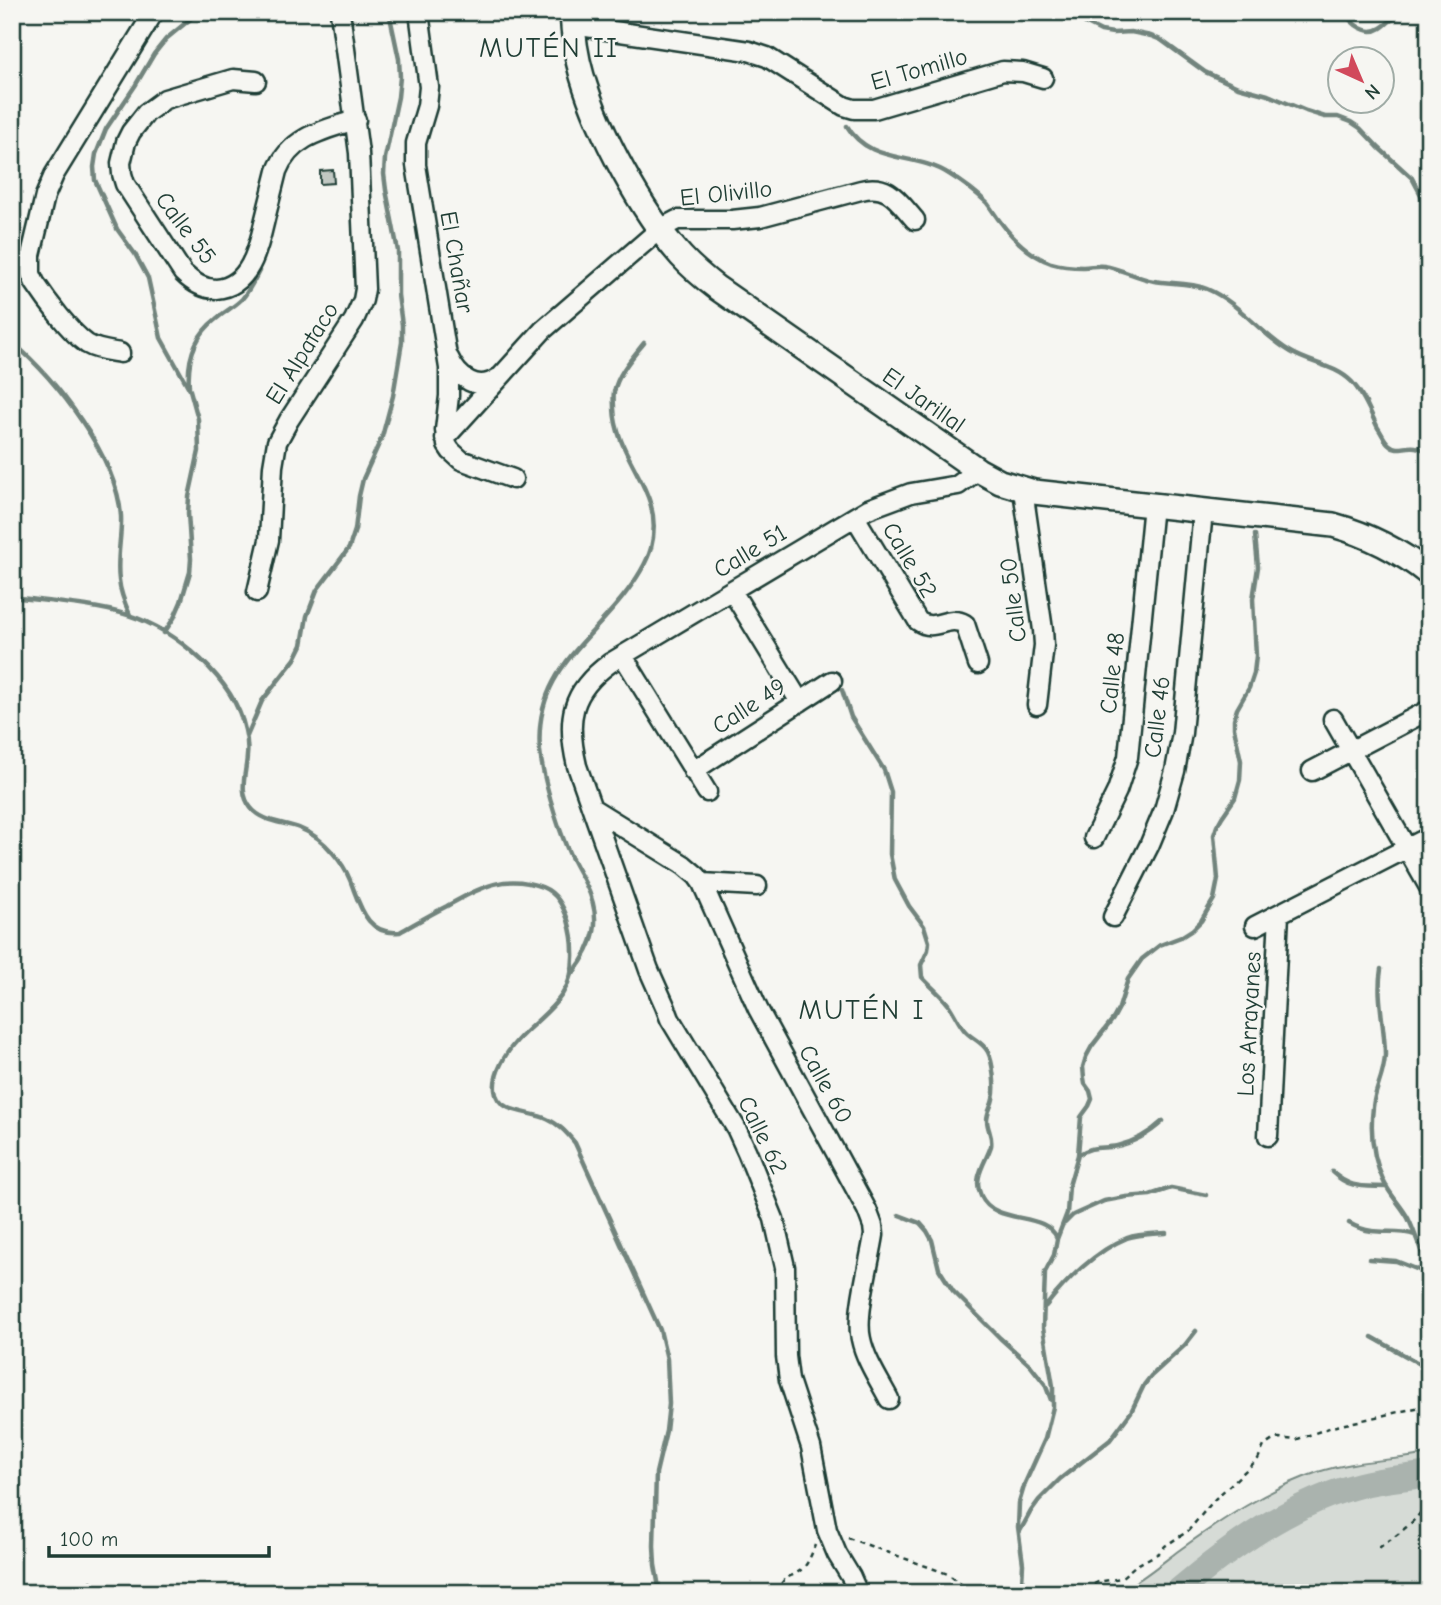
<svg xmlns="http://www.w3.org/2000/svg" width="1441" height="1605" viewBox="0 0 1441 1605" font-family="'Comic Neue',sans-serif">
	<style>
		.green { fill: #d6dbd6; stroke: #7a8c85; stroke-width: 2 }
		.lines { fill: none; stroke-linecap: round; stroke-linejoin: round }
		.stream { stroke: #72847d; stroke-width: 4.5 }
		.river { stroke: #aab3ae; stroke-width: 26 }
		.building { fill: #c1c8c3; stroke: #1f3d34; stroke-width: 2 }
		.minor-casing { stroke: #1f3d34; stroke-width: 23 }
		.tertiary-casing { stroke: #1f3d34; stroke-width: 28 }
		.path { stroke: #1f3d34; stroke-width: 2.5; stroke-dasharray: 5 5; stroke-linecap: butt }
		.minor { stroke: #f6f6f2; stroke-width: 18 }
		.tertiary { stroke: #f6f6f2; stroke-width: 23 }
		.labels { text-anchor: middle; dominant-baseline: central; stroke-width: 5; stroke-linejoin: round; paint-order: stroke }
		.street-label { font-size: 24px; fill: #1f3d34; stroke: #f6f6f2 }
		.quarter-label { font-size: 28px; letter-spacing: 2px; fill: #1f3d34; stroke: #f6f6f2 }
	</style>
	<rect width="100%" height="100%" fill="#f6f6f2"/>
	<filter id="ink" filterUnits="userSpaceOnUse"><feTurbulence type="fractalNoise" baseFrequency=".0143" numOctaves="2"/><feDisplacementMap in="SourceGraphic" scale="14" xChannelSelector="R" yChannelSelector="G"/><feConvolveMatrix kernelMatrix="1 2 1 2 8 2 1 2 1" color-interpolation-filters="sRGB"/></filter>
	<g filter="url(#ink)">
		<path class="green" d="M1429 1454V1593H1116C1139 1582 1158 1566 1178 1551 1221 1520 1268 1489 1318 1472 1355 1460 1391 1461 1429 1454Z"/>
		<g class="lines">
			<path class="stream" d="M1075 12 1085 23 1101 31 1113 33 1131 32 1151 36 1161 40 1205 72 1238 87 1268 95 1306 111 1325 117H1338L1351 122 1360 128 1379 148 1412 178 1429 210
				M1344 12C1352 24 1367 37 1381 28 1386 25 1390 20 1395 18 1405 13 1419 13 1429 15
				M847 126C870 165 915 152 949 174 962 182 976 192 987 203 991 208 995 215 999 220 1013 239 1029 255 1051 263 1061 266 1072 267 1083 267 1090 267 1097 265 1104 266 1122 269 1137 278 1154 281 1172 284 1190 282 1207 289 1240 303 1260 334 1291 352 1311 364 1335 365 1352 382 1364 395 1370 412 1378 428 1382 433 1384 441 1390 445 1400 454 1411 439 1429 453
				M12 342C56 379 117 457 121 516 122 537 116 558 119 580 120 592 125 604 130 615
				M189 387C187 360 194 336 216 319 224 312 234 307 242 299 249 291 254 281 259 271
				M12 597C51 602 91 604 128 615 176 630 234 679 245 730 247 738 248 748 247 756 246 774 238 792 251 808 262 822 283 822 299 828 312 833 324 842 333 853 340 861 346 870 350 880 360 905 366 936 400 932 416 923 431 914 447 906 480 888 504 873 542 887 557 893 563 906 568 920 571 930 573 941 573 951 576 1011 523 1018 501 1064 497 1072 494 1081 495 1090 497 1114 531 1111 547 1119 559 1124 567 1133 575 1143L660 1330 667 1359 669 1404 666 1431 656 1473 654 1546 655 1565 660 1593
				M164 633 174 618 181 602 190 572 191 559 188 513 189 497 199 451 198 419 190 390 161 338 148 278 135 254 117 229 95 180 94 167 96 154 106 129 135 86 154 54 166 39 199 12
				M842 690 851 717 884 770 891 792 890 854 895 880 909 906 924 926 929 942 928 950 921 965 922 977C930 986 940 994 948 1004 954 1012 958 1023 965 1031 972 1039 983 1042 988 1052 993 1062 996 1088 993 1099 992 1106 987 1112 987 1120 987 1129 993 1136 991 1146 986 1162 972 1178 981 1196 995 1226 1045 1210 1057 1238
				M247 736 262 701 295 659 302 645 307 616 317 590 349 548 355 530 359 496 363 479 382 437 393 396 402 342V325L398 295V251L386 190 384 174 385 158 398 97 400 77 399 59 389 12
				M1381 969C1376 998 1385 1026 1385 1055 1384 1077 1375 1088 1373 1107 1370 1132 1373 1159 1384 1182 1390 1195 1401 1205 1408 1218 1416 1234 1420 1252 1429 1268
				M573 973C595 945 603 919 586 885 580 873 572 861 567 848 556 821 543 779 540 751 534 677 581 649 622 598 633 584 646 566 651 548 666 490 616 462 614 408 614 403 613 397 614 392 618 373 632 358 644 343
				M1429 1140V1142
				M1078 1155C1092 1145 1102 1149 1117 1146 1135 1142 1150 1133 1163 1121
				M1429 1165V1174
				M1332 1172C1350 1189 1363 1186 1387 1187
				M899 1215 920 1223 927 1231 932 1240 939 1269 953 1291 1000 1338 1030 1365 1045 1384 1051 1400
				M1065 1223 1073 1215 1104 1201 1126 1197 1150 1195 1171 1188 1206 1195
				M1349 1223C1356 1227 1364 1230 1372 1231 1387 1233 1400 1230 1415 1235
				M1369 1259 1396 1261 1429 1274
				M1426 1262 1429 1193
				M1046 1306C1065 1281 1097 1250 1127 1238 1138 1234 1153 1234 1166 1233
				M1372 1337 1429 1369
				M1425 1475 1429 1471
				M1019 1533 1031 1511 1039 1500 1060 1479 1110 1440 1131 1412 1144 1385 1151 1376 1185 1345 1196 1331
				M91 1582 95 1593
				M1016 1593 1022 1583 1023 1564 1018 1527 1019 1503 1025 1483 1045 1439 1053 1407V1386L1043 1328 1045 1272 1054 1255 1057 1239 1067 1213 1069 1186 1078 1155 1081 1117 1089 1106 1092 1099 1090 1091 1085 1084 1084 1078 1083 1067 1086 1057 1092 1046 1113 1019 1119 1008 1128 979 1142 959 1160 945 1181 937 1192 930 1201 921 1214 899 1218 879 1214 835 1217 826 1222 817 1235 798 1240 780 1241 761 1234 728V719L1237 709 1249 688 1254 673 1256 656 1253 599 1258 567 1255 535"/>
			<path class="river" d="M1176 1593C1230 1547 1291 1503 1360 1485 1383 1479 1406 1478 1429 1474"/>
		</g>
		<path class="building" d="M333 170 334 183 320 184V171Z"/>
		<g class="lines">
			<g class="minor-casing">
				<path id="minor" d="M419 12 429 87 427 106 416 143V165L449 368V396L445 430 447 445 451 451 461 460 513 479
					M573 25 749 51 767 57 844 106 854 109H874L1003 71 1023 72 1043 78
					M256 81 233 79 165 99 146 113 131 132 126 142 121 163 122 174 125 184 183 273C192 282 203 289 216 289 251 287 259 245 265 219 269 203 273 187 277 171 290 137 323 130 356 120
					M120 353C109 351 97 350 87 344 70 332 47 301 35 283L31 274V255L45 196 54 175 154 12
					M449 358C458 378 478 393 498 378
					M445 438 543 330 660 229 677 220H732L760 217 861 190C889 183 898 201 915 220
					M1023 490 1043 630 1044 645 1037 705
					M855 517 918 621C935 633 947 614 965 624L978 664
					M732 591 800 702
					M257 592 269 540 273 466 277 442 289 420 354 320 363 300 365 289 359 153 340 12
					M623 656 707 792
					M1333 719 1429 887
					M693 771 832 681
					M1312 771 1429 710
					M592 808 684 865 697 876 702 883 758 1009 867 1210 873 1226 874 1235C870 1262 855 1315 861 1339 865 1359 879 1380 889 1399
					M1094 838 1117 791 1128 757 1153 505
					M702 883 757 886
					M1113 917 1149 846 1164 810 1175 771 1182 733 1203 511
					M1255 926 1429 837
					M1268 1136 1279 914
					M858 1593 851 1577 837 1554 827 1530 811 1447 789 1380 786 1356 785 1267 774 1219 747 1152 736 1128 670 1019 665 1006 649 970 577 766C566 720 570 692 610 663L868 509 911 493 958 485 978 470"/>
			</g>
			<g class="tertiary-casing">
				<path id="tertiary" d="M572 12C573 34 576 56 582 76 599 133 641 211 681 256 692 268 704 278 717 288L978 470 1000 482 1034 492 1333 525C1369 535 1399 550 1429 574"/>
			</g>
			<path class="path" d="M848 1538 948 1574 972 1593
				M1379 1548C1396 1535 1429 1515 1428 1492 1428 1482 1422 1475 1429 1466
				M778 1593C782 1575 789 1579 801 1570 808 1565 812 1553 815 1545
				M1076 1593 1098 1582 1121 1578 1135 1566 1159 1553 1165 1546 1188 1531 1215 1499 1258 1459 1264 1446 1273 1440 1279 1438 1295 1440 1332 1427 1429 1405"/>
			<use href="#minor" class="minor"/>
			<use href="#tertiary" class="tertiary"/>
		</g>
	</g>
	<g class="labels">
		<g class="street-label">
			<text transform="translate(919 69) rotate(-16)">El Tomillo</text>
			<text transform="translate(726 193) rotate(-6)">El Olivillo</text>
			<text transform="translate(186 228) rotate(53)">Calle 55</text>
			<text transform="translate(457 262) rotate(80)">El Chañar</text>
			<text transform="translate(302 353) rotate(-58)">El Alpataco</text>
			<text transform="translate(924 400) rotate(35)">El Jarillal</text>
			<text transform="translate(750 551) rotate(-31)">Calle 51</text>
			<text transform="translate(910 560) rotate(59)">Calle 52</text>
			<text transform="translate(1013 600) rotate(-97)">Calle 50</text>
			<text transform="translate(1112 673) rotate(-84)">Calle 48</text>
			<text transform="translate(749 706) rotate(-33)">Calle 49</text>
			<text transform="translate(1157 717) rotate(-83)">Calle 46</text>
			<text transform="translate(1249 1024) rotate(-87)">Los Arrayanes</text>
			<text transform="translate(826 1084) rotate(61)">Calle 60</text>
			<text transform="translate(763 1135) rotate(64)">Calle 62</text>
		</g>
		<g class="quarter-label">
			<text x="549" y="48">MUTÉN II</text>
			<text x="862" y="1010">MUTÉN I</text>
		</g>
	</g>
	<rect width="1441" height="1605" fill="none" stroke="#f6f6f2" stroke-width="42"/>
	<rect x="21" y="21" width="1399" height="1563" fill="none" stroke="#1f3d34" stroke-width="2.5" filter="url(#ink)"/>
	<g transform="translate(1361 80) rotate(136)"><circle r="33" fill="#f6f6f2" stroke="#a0aca6" stroke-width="2"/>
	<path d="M0-5L12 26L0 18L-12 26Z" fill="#d1495b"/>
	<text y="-10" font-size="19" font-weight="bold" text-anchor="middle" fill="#1f3d34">N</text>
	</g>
	<path d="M49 1546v10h220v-10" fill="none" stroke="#1f3d34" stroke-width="3.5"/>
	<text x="60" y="1546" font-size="21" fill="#1f3d34" stroke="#f6f6f2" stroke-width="5" paint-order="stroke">100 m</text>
</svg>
